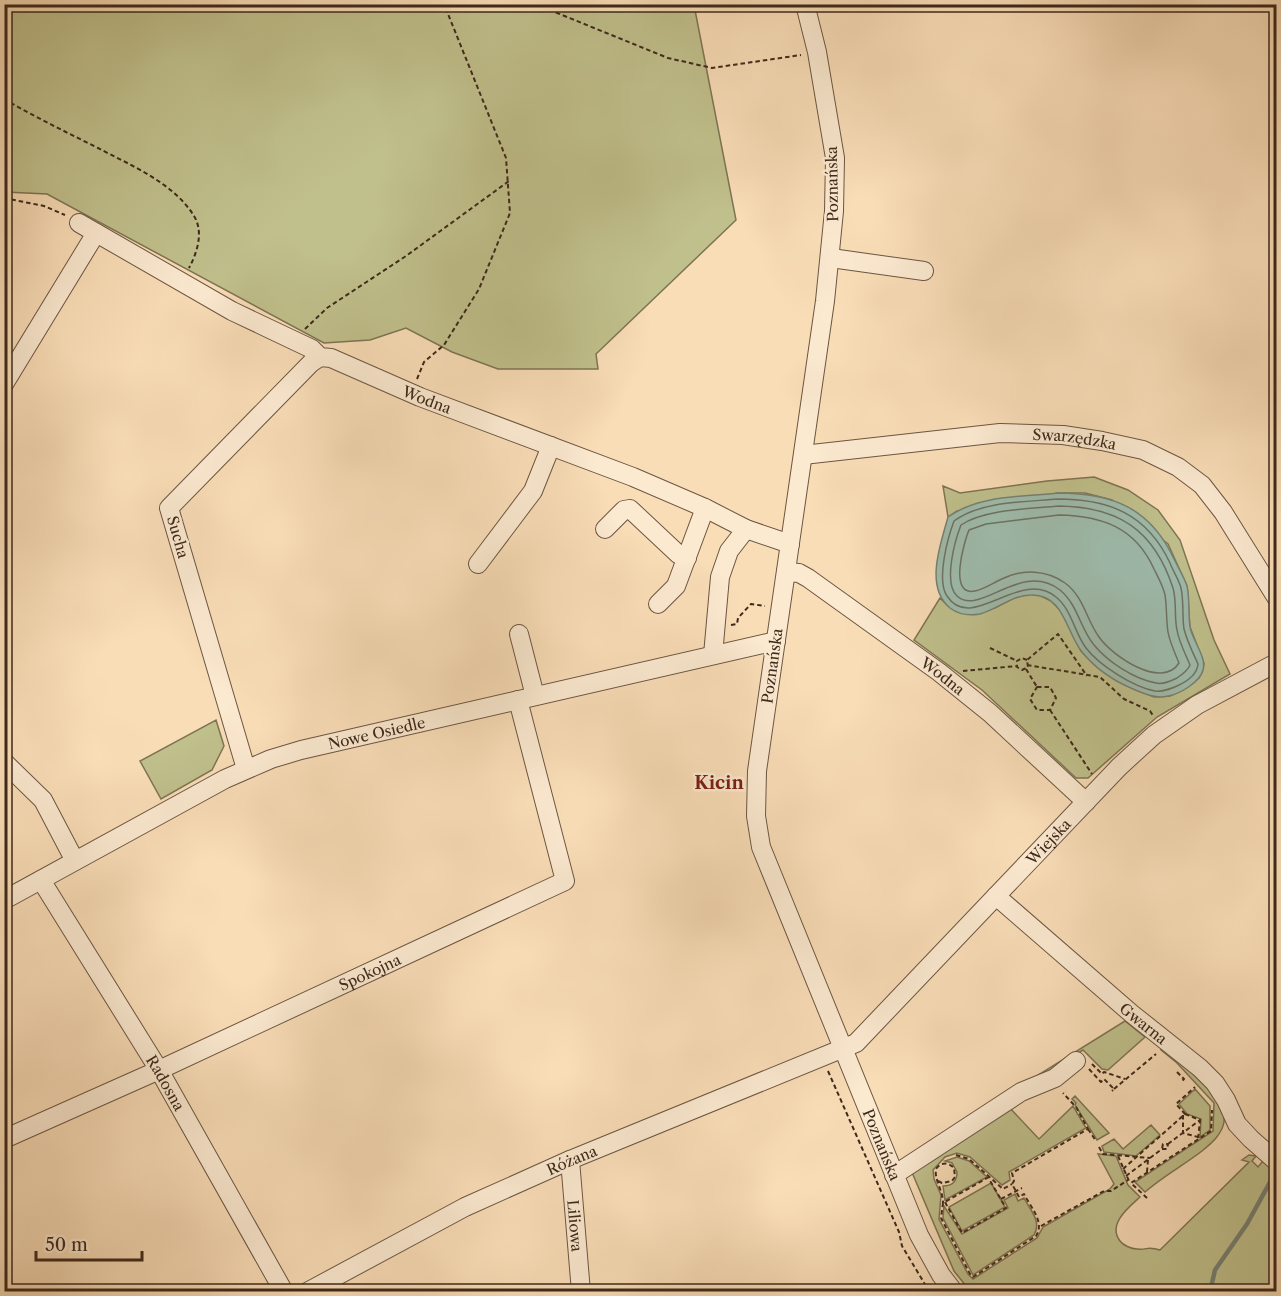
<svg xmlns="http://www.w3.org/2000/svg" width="1281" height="1296" viewBox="0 0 1281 1296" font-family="'Libre Caslon Text',serif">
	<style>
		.green { fill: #c0c08c; stroke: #7e7454; stroke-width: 1.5 }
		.water { fill: #9ebcad; stroke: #778173; stroke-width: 1.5 }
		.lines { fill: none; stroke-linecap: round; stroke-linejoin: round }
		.shore { stroke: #6e7264; stroke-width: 1.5 }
		.stream { stroke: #778173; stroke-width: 4.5 }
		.minor-casing { stroke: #6c5642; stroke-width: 20 }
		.path { stroke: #3d291b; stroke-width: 2; stroke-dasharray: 4.5 3; stroke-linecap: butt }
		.minor { stroke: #fbe9d0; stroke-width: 18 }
		.labels { text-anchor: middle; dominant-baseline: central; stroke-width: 5; stroke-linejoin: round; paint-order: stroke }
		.street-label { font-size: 15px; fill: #3d291b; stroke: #fbe9d0 }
		.quarter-label { font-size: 18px; font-weight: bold; fill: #7a1f14; stroke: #fbe9d0 }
	</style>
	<rect width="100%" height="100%" fill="#f9ddb7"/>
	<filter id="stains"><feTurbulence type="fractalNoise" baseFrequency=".00333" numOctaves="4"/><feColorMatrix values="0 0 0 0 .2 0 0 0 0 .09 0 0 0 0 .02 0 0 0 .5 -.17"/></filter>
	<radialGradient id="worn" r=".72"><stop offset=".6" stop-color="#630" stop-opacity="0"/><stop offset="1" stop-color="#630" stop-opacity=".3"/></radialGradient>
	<path class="green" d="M694 5 736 220 596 354 598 369H498L452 352 406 328 370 340 324 343 47 194 5 192V14L22 5Z
		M1094 477 1128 490 1158 510 1180 540 1214 640 1230 674 1157 717 1088 778H1076L982 690 914 640 940 598 948 606 995 608 1014 598 1029 594 1039 595 1051 601 1061 611 1081 651 1097 667 1117 681 1154 697 1170 696 1186 688 1199 678 1203 670 1204 663 1190 627 1187 586 1168 544 1112 500 1085 493H1058L957 511 948 517 943 486 960 493 1047 481Z
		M216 720 224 746 212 770 161 799 140 761Z
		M1125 1021 1145 1037 1108 1070 1102 1069 1083 1050 1004 1100 905 1158Z
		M1163 1049C1180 1063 1227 1097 1224 1122 1222 1134 1212 1143 1202 1151 1184 1165 1163 1176 1145 1192L1135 1182 1213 1131 1214 1103 1177 1063 1161 1050Z
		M1195 1089 1210 1106V1130L1200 1137 1201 1119 1187 1114 1179 1104Z
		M1075 1096 1109 1133 1097 1140 1075 1105 1076 1103 1072 1099Z
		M1008 1106 1039 1139 1073 1106 1086 1128 1009 1172 1010 1180 1002 1185 970 1157 957 1153 945 1157 933 1170 934 1179 941 1195 939 1219 968 1274 973 1279 1037 1238 1043 1227 1110 1189 1114 1184 1098 1154 1116 1156 1128 1185 1140 1197C1129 1207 1107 1224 1120 1241 1123 1245 1131 1249 1137 1249 1148 1250 1147 1246 1160 1250L1249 1162 1242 1160 1249 1155 1256 1156 1252 1161 1258 1167 1263 1161 1276 1172V1291H970L954 1271 911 1170Z
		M1151 1125 1160 1135 1136 1156 1104 1152 1102 1146 1114 1139 1123 1149Z
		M957 1157 969 1161 987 1177 945 1200 943 1186C952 1186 957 1181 957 1172L952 1163 945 1161Z
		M991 1183 1005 1207 962 1231 949 1207Z
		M1015 1194 1018 1201 1024 1198C1030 1210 1042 1221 1034 1235L973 1275 943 1218 944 1206 962 1234 1008 1208 1004 1200Z"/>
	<path class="water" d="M1058 493C1113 493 1151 508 1175 561 1179 569 1184 577 1187 586 1190 599 1188 613 1190 627 1192 640 1207 657 1203 670 1200 682 1180 694 1168 696 1155 699 1145 694 1133 689 1114 681 1095 668 1082 652 1066 632 1064 594 1031 595 1012 595 998 609 980 614 969 616 958 614 950 608 924 587 941 543 948 517 979 495 1021 497 1058 493Z"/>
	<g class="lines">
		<path class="shore" d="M1058 499C1109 499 1147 514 1170 563 1173 571 1179 580 1181 588 1184 602 1182 616 1184 629 1187 641 1193 653 1198 664 1197 675 1186 682 1177 686 1170 689 1163 692 1155 691 1133 687 1099 665 1086 648 1074 632 1072 610 1056 597 1020 567 972 634 947 596 936 580 948 537 954 521 981 501 1026 502 1058 499Z
			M1059 506C1119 507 1154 530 1173 588 1177 602 1174 617 1177 630 1179 642 1185 653 1190 665 1188 670 1183 674 1177 678 1171 681 1163 685 1156 683 1134 679 1108 662 1094 645 1080 628 1078 605 1060 590 1021 560 980 617 957 596 943 583 955 540 961 525 984 509 1030 509 1059 506Z
			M1059 515C1102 516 1135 527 1154 569 1158 577 1163 586 1165 595 1167 607 1166 620 1168 632 1170 643 1175 653 1179 663 1162 690 1112 656 1099 637 1086 619 1084 597 1065 583 1047 570 1023 569 1004 578 994 582 985 589 975 591 948 597 964 542 969 530L986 524Z"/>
		<path class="stream" d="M1271 794 1276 799
			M1275 940 1276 937
			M1210 1292 1215 1270 1247 1224 1275 1173"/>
		<g class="minor-casing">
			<g id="minor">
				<path id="s1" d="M805 4 817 52 835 158 834 211 825 301 757 771 756 816 761 847 919 1235 941 1275 954 1292"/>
				<path id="s2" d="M79 223 232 311 312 349 320 357 331 358 420 397 633 477 705 508 746 529 790 544"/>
				<path d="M831 258 924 271"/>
				<path d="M4 384 96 233"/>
				<path id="s3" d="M803 455 1000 433 1063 435 1102 441 1143 450 1178 467 1202 485 1223 512 1276 597"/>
				<path d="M605 529 624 510 630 509 678 554 687 558"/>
				<path d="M478 564 533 491 551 446"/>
				<path id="s4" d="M786 572 799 573 808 578 939 672 990 713 1086 802"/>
				<path d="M658 604 676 586 705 508"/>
				<path d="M519 634 535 696"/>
				<path d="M713 655 720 577 729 551 746 529"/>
				<path d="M4 762 43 800 75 861"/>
				<path d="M246 769 169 508 311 363 320 357"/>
				<path id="s5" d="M41 880 159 1070 284 1292"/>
				<path id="s6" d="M996 896 1132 1014 1200 1068 1215 1083 1226 1100 1237 1124 1251 1139 1276 1161"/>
				<path id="s7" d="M4 900 225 779 271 759 301 750 776 641"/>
				<path id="s8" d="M4 1139 159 1070 565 881 518 700"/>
				<path id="s9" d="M570 1160 581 1292"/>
				<path d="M894 1175 1021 1092 1055 1078 1076 1061"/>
				<path id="s10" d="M307 1292 465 1207 570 1160 856 1043 1119 767 1154 735 1197 705 1276 663"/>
			</g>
		</g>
		<path class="path" d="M535 4 668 58 712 68 801 55
			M4 99C35 117 66 132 98 148 130 165 174 183 194 216 204 232 197 253 189 268
			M4 198 44 206 65 215
			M305 329 327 308 406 256 509 181
			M417 379 424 362 444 345 479 289 510 213 506 158 444 4
			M731 625 737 624 738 618 751 604 765 606
			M990 648 1017 661
			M1027 660 1022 658 1017 661V667L1022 670 1028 667 1027 660 1058 634 1087 676
			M1027 665 1100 677 1124 699 1150 711 1154 717
			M1026 669 1037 687
			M963 671 1017 666
			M1037 687H1050L1056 698 1050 710H1037L1030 699Z
			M1050 710 1092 774
			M1092 1064 1102 1074 1104 1072 1125 1079
			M1089 1069 1101 1082 1104 1079 1114 1089 1112 1091
			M828 1071 899 1232 902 1246 926 1286 931 1290
			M1177 1072 1184 1079 1182 1081
			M1114 1089 1156 1054
			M1185 1114 1200 1120 1198 1140
			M1183 1115V1133L1198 1137
			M1088 1129 1096 1141
			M1168 1144 1200 1120
			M1099 1147 1103 1154 1150 1158
			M956 1155 969 1159 1003 1189 1012 1184
			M1118 1156 1129 1181
			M1123 1169 1185 1114 1176 1104 1195 1087
			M1147 1172 1148 1160
			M1126 1176 1162 1149H1167L1168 1144H1163L1162 1149
			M989 1177 943 1203 941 1218 970 1274 973 1277 1036 1236C1045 1222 1031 1208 1024 1194L1019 1197 1012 1184 1014 1181 1012 1173 1088 1129 1076 1107 1063 1093
			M938 1181 942 1183 952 1181 955 1177 954 1168C948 1162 941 1162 936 1169 934 1180 943 1190 943 1203
			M1147 1198 1131 1183 1211 1131 1212 1110
			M1001 1199 1022 1188
			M945 1202 962 1233 1006 1208 989 1179
			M1041 1226 1104 1191H1111L1128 1180"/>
		<use href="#minor" class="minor"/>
	</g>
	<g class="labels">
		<g class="street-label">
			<text transform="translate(832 184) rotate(-91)">Poznańska</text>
			<text stroke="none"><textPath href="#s2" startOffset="392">Wodna</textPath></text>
			<text stroke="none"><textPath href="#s3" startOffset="273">Swarzędzka</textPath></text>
			<text transform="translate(178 537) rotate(74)">Sucha</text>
			<text transform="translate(772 666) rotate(-82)">Poznańska</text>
			<text stroke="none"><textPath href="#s4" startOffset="190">Wodna</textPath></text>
			<text stroke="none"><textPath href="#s7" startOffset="411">Nowe Osiedle</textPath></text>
			<text stroke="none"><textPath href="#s10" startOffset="882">Wiejska</textPath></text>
			<text stroke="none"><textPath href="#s8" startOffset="402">Spokojna</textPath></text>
			<text stroke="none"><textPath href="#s6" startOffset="195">Gwarna</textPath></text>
			<text stroke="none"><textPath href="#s5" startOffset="238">Radosna</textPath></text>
			<text stroke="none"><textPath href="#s1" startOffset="1173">Poznańska</textPath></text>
			<text stroke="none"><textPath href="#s10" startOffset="296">Różana</textPath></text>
			<text stroke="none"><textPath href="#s9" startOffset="66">Liliowa</textPath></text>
		</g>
		<g class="quarter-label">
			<text x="719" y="783">Kicin</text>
		</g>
	</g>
	<rect width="1281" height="1296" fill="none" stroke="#f9ddb7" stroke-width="24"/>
	<rect x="6" y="6" width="1269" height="1284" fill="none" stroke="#3d291b" stroke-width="3"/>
	<rect x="12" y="12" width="1257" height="1272" fill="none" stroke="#3d291b" stroke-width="1.5"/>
	<path d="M36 1251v9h106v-9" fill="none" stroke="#3d291b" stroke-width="3"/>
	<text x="45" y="1251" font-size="18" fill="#3d291b" stroke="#fbe9d0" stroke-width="4.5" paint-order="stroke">50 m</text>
	<rect width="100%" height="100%" filter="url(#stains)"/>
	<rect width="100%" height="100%" fill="url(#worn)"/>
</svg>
